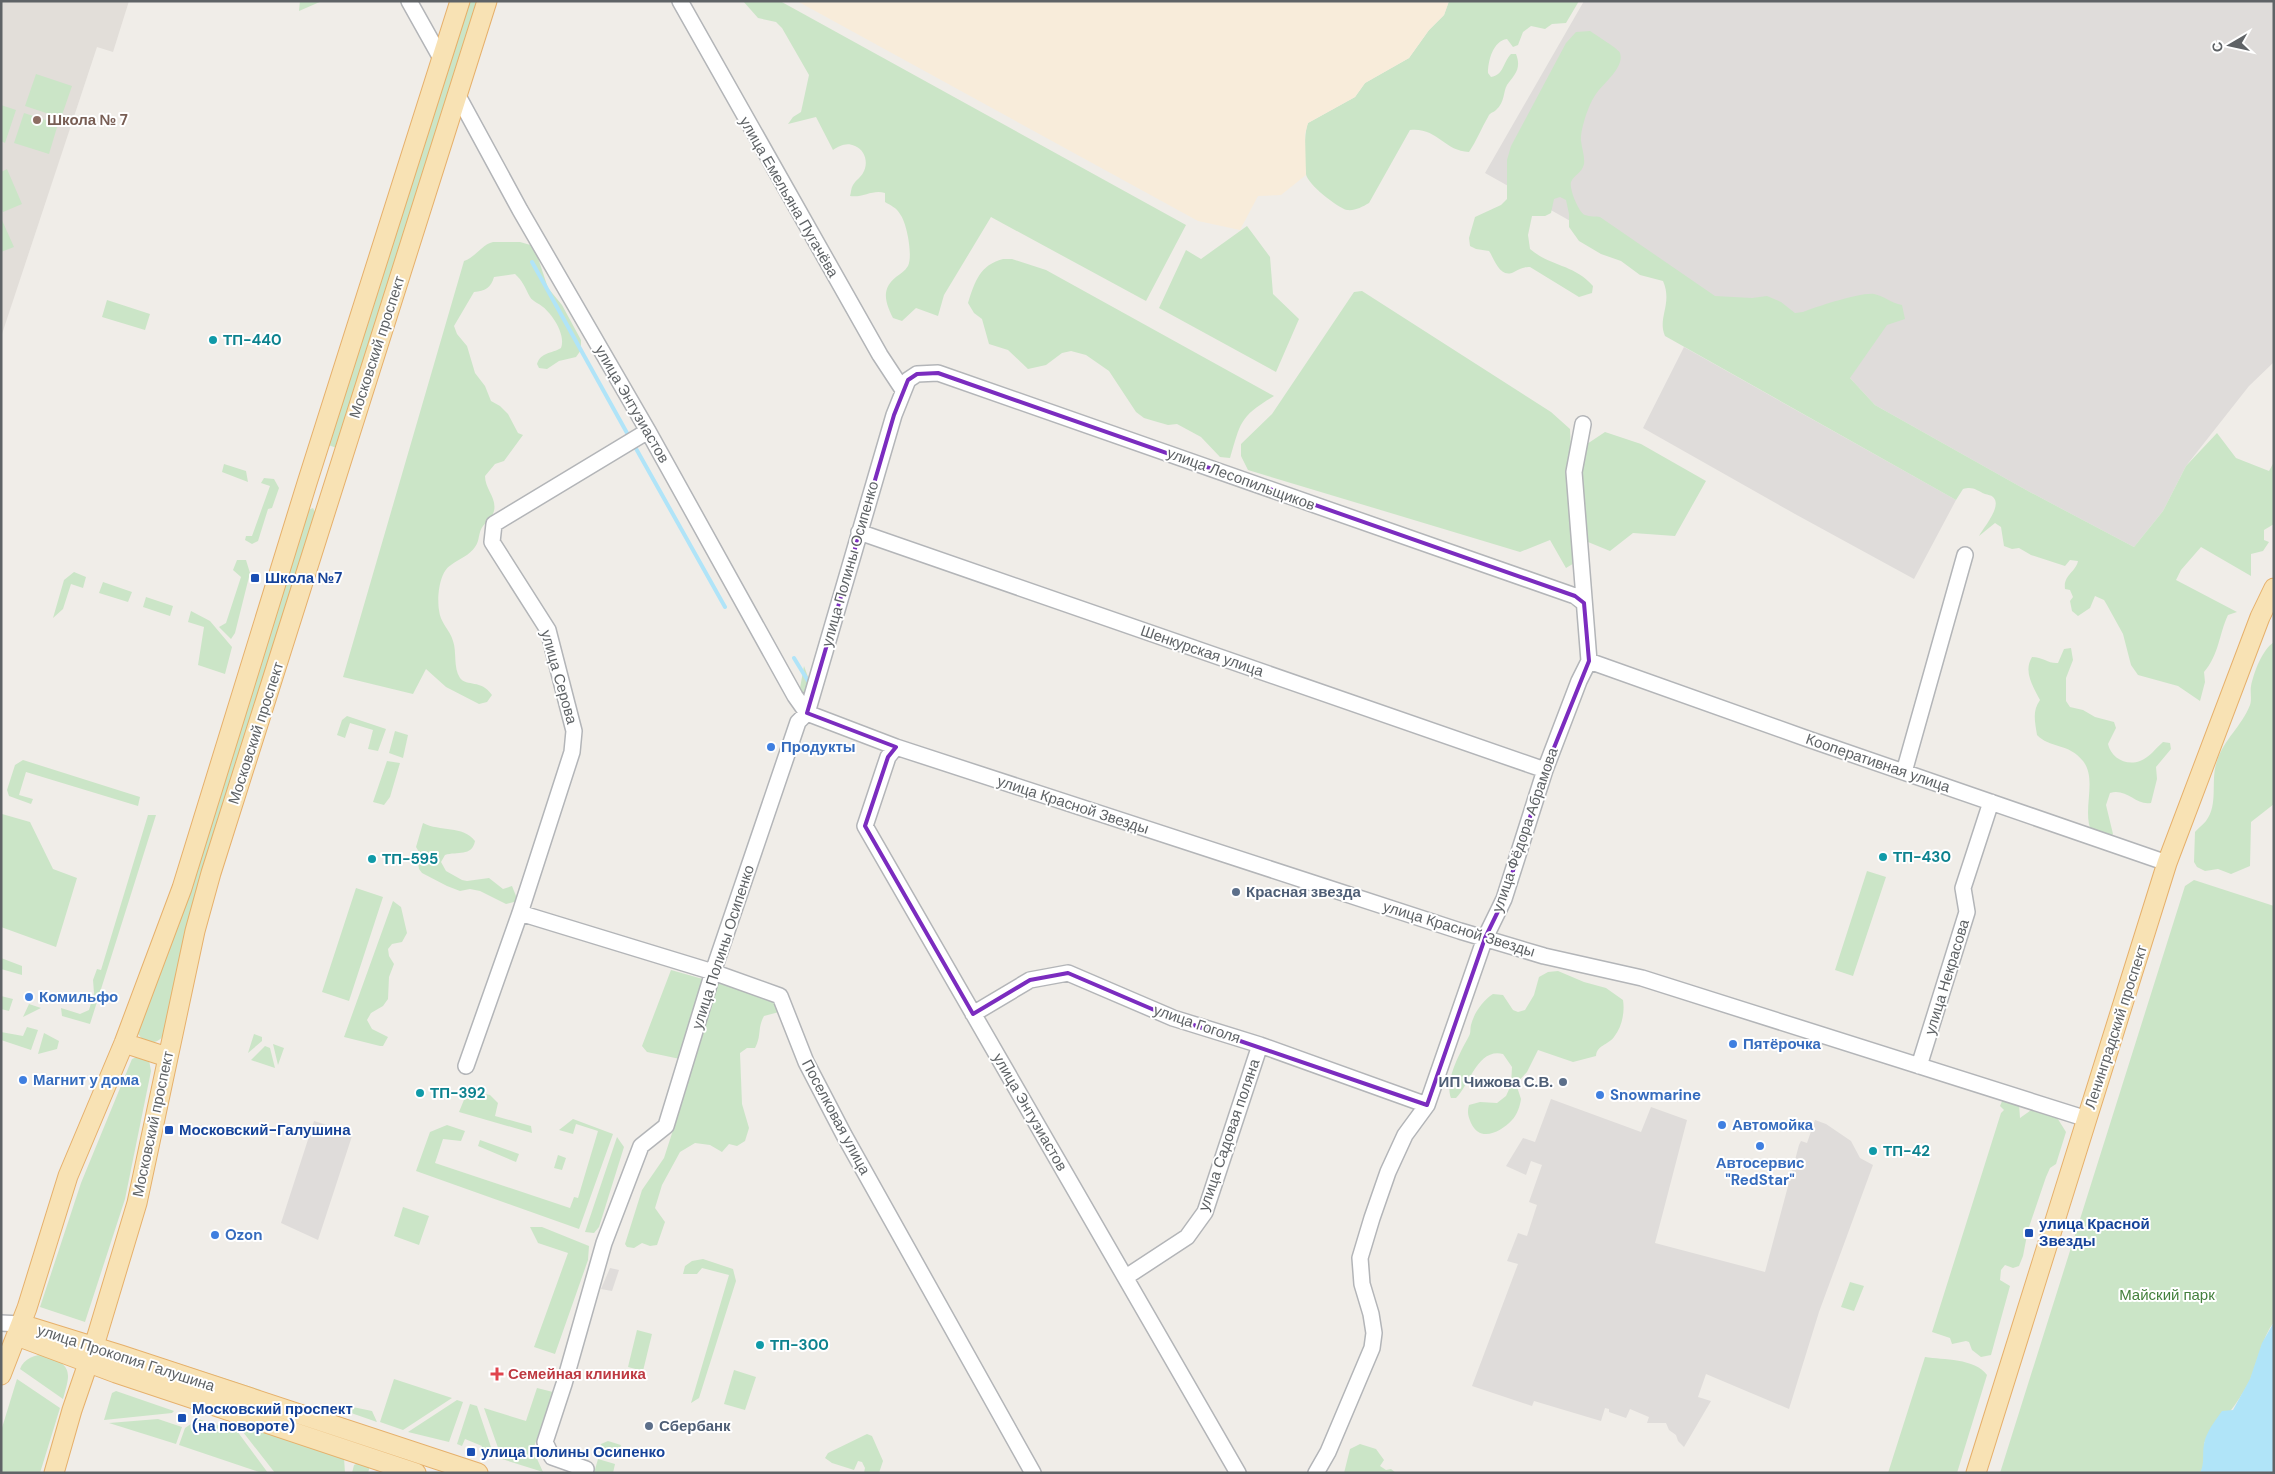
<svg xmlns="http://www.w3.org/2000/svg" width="2275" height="1474" viewBox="0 0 2275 1474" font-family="'DM Sans',sans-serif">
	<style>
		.industrial { fill: #dfdcda }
		.education { fill: #e2ded9 }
		.green { fill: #cbe5c7 }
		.sand { fill: #f8ecda }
		.water { fill: #b0e4f8 }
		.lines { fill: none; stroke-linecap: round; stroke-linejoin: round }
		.stream { stroke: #b0e4f8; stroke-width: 4 }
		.minor-casing { stroke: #b3b5b8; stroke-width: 18 }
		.major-casing { stroke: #e6b06b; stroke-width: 21 }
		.minor { stroke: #fff; stroke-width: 15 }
		.major { stroke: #f8e2b4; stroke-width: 19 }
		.marked { fill: none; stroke: #7b2cbf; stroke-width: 4; stroke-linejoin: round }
		.education-dot { fill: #8d6e63; stroke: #fff; stroke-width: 2 }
		.culture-dot { fill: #0f9aa8; stroke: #fff; stroke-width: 2 }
		.transit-dot { fill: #1a4fb4; stroke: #fff; stroke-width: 2 }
		.shop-dot { fill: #3f7fe0; stroke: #fff; stroke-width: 2 }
		.service-dot { fill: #5c6f8a; stroke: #fff; stroke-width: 2 }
		.health-dot { fill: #e0444e; stroke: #fff; stroke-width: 2 }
		.labels { text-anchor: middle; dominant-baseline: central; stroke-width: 4; stroke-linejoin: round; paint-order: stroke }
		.education-label { font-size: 15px; font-weight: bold; fill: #785e54; stroke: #fff; text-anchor: start }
		.street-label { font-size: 15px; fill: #5f6366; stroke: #fff }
		.culture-label { font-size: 15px; font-weight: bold; fill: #0d838f; stroke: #fff; text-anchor: start }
		.transit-label { font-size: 15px; font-weight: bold; fill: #164399; stroke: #fff; text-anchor: start }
		.shop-label { font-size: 15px; font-weight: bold; fill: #366cbe; stroke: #fff; text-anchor: start }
		.service-label { font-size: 15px; font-weight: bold; fill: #4e5e75; stroke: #fff; text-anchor: start }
		.park-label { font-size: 15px; fill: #44803d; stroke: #fff }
		.health-label { font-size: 15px; font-weight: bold; fill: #be3a42; stroke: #fff; text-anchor: start }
	</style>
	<rect width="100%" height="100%" fill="#f0ede8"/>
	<path class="industrial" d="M1584 1H2274V362L2249 386 2186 466 2163 511 2134 547 2028 491 1875 405 1850 378 1485 173Z
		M1684 347 1956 500 1914 579 1795 514 1643 428Z
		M1551 1099 1641 1132 1651 1107 1687 1120 1655 1243 1765 1272 1799 1145 1801 1141 1807 1143 1815 1120 1826 1124 1851 1141 1860 1158 1873 1165 1819 1312 1789 1409 1706 1374 1698 1397 1711 1401 1684 1447 1678 1441 1676 1435 1669 1430 1666 1423H1647L1649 1417 1630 1409 1626 1418 1609 1412V1409L1605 1408 1601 1421 1534 1401 1532 1406 1472 1386 1518 1264 1507 1261 1518 1233 1527 1236 1537 1205 1529 1202 1542 1165 1531 1161 1526 1175 1506 1166 1523 1138 1535 1142Z
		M314 1121 353 1133 318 1240 281 1223Z
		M610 1268 619 1270 612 1291 601 1289Z"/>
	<path class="education" d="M1 1H129L113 52 97 47 1 337Z"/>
	<path class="green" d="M300 1H322L299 11Z
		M468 1H478L337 448 328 445Z
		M743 1H780L1186 225 1146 301 991 217 944 295 938 316 916 308 902 321 893 318C885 302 881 289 896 277 900 274 905 271 908 266 913 256 907 223 900 214 897 208 890 205 885 202V193C873 189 863 198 850 196 851 193 851 188 853 185 856 180 861 177 863 173 869 163 865 150 855 146 846 142 840 146 833 150L816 117 788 124 793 117 801 112 809 75 782 28 776 22 758 18Z
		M1449 1H1579L1566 23 1552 24 1545 29 1531 26 1523 32 1518 45 1513 47 1507 39C1493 41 1488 61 1488 73L1491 77C1504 75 1503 62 1511 54H1516C1522 69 1514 75 1507 85 1503 92 1505 102 1496 110 1493 113 1490 112 1488 117 1481 129 1477 140 1469 152 1444 151 1437 127 1410 130L1369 203C1362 207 1355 211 1347 210 1338 208 1307 184 1306 174 1304 164 1304 132 1308 123L1355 97 1365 83 1409 58 1429 30 1444 15Z
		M1590 31C1596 35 1620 50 1620 53 1625 67 1603 84 1596 94 1589 103 1580 130 1581 141 1582 149 1585 157 1584 164 1582 173 1574 175 1571 182 1569 189 1579 213 1585 215 1590 217 1596 216 1600 217L1715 296 1752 298 1767 296 1781 302 1795 313 1803 312C1816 307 1861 292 1874 294 1884 296 1891 303 1902 305L1905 319 1887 325 1850 378 1875 405 2028 491 2134 547 2163 511 2186 466 2217 433 2236 458 2269 471 2274 462V524L2264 530V540L2269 542 2263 551 2251 554V576L2201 547 2181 570 2176 580 2237 612 2228 615C2219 634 2219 655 2204 672L2205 682 2200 701 2178 686 2138 675 2131 665 2123 634 2107 605 2104 600 2095 596 2090 608 2078 616 2072 611 2070 601 2073 597 2070 590 2065 589C2063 575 2076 572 2078 561L2070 560 2065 566 2031 555 2019 548 2012 549 2004 546 2001 527 1995 523 1979 536C1983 528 2003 506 1993 497 1991 495 1988 495 1985 494 1976 490 1973 486 1963 489L1956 500 1665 336C1657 318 1673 304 1663 281L1640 275 1621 261 1601 254 1579 241 1569 227V214L1566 200 1560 197 1554 199 1551 213 1545 216H1532L1528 235 1530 249C1551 267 1574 264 1593 286L1592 293 1579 297 1530 267C1522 267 1520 269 1514 272 1500 279 1495 260 1489 251L1476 249 1470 246 1469 238 1475 217 1501 205 1507 199V160L1511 146 1566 43 1576 32Z
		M36 74 72 86 61 118 25 106Z
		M1 105 16 110 5 143 1 141Z
		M24 113 58 124 49 154 14 143Z
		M7 169 22 204 3 212 1 207V172Z
		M1 218 14 247 1 252Z
		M1247 226 1270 257 1273 294 1299 319 1276 372 1159 308 1186 250 1201 259Z
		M493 242H520L534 246 548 288 562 305 581 340V350L576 357 559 361 547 369 539 368 537 364C541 352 551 354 561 348 566 335 553 315 543 307 539 303 533 302 530 297 525 288 523 281 515 274L494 277C491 288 485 291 474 292L454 326 457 334 467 346 475 373 485 386 491 401 500 406 508 414 518 433 523 435 504 461 495 464 485 476C485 489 497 498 494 511 492 518 487 521 483 526 478 532 480 541 475 547 470 555 459 559 451 565 439 572 437 598 439 610 440 623 450 630 453 641 457 652 453 667 460 678 467 687 481 679 492 695L487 702 479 704 446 687 426 669 413 694 343 677 464 261C476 257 481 245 493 242Z
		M1003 259H1012L1046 270 1274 396C1239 417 1241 422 1230 458L1220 457 1201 437 1177 424 1168 425 1154 421 1144 418 1136 412 1109 371 1086 355 1071 351 1062 353 1046 365 1028 369 1008 350 989 344 982 319 974 313 968 303C975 281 980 265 1003 259Z
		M1362 291 1551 412 1570 429 1576 562 1566 568 1550 540 1520 552 1248 470 1241 456V444L1272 414 1354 292Z
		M107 300 150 314 145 330 102 317Z
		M1605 432 1641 444 1706 481 1675 536 1633 533 1610 551 1588 542 1579 465 1587 444Z
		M224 464 246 471 248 482 222 472Z
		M264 478 274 479 279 488 272 508 268 509 258 541 252 544 245 540 246 536H252L270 486 261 483Z
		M313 508 316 514 186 927 165 1033C158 1046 144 1045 137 1032L308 510Z
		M237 560H246L250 573 235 633 231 639 219 627 226 623 241 577 233 570Z
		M74 572 86 577 83 588 71 584 63 609 53 618 64 580Z
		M103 582 132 592 128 602 99 593Z
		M146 597 173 606 170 616 143 607Z
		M191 611 210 621 232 647 225 674 198 665 204 627 188 622Z
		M2274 642V804L2251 822 2250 866 2231 874 2218 869 2205 871 2197 867 2194 862 2195 832C2198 828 2203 825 2206 821 2219 804 2210 780 2217 761 2224 739 2242 726 2250 705 2252 700 2250 692 2251 686 2254 672 2262 650 2274 642Z
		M2071 648 2073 660 2066 678V701L2070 707 2083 710 2095 717 2114 722 2116 728 2108 744C2111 758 2126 766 2140 761 2149 758 2156 748 2163 742L2170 743 2171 749 2156 767 2157 779 2151 803C2136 806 2127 788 2110 793L2106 805 2113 834 2109 839 2092 833C2081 811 2098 780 2083 761 2069 743 2049 748 2037 735 2035 722 2032 711 2040 700 2033 686 2023 672 2032 657 2043 657 2049 664 2058 663L2064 649Z
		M804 666 811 685 803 693 800 688Z
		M347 716 386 729 378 751 368 749 373 730 350 723 345 738 337 735 342 720Z
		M395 731 408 735 403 758 389 753Z
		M23 760 140 797 138 806 26 772 19 795 33 799 31 804 9 796 7 790 15 765Z
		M387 761 400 763 390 797 384 805 373 802Z
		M2 814 30 822 53 869 77 878 56 947 1 927Z
		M148 815H156L90 1024 62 1016 61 1008 80 1014 89 1010 94 993 93 980 97 969 101 970Z
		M423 823C440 832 463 825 475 841 472 857 457 851 445 855L441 862 446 871 462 880 467 881 489 878 503 889 512 886 518 901 506 904 480 891 470 889 460 891 447 886 422 873 419 869C417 861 422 855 416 847Z
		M1867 871 1886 877 1853 976 1835 970Z
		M2194 880 2274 906V1322C2261 1339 2259 1361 2250 1380 2238 1404 2221 1423 2204 1443V1466L2200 1473H2000L2185 886Z
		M356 888 383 897 349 1001 322 992Z
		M393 901 401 907 407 933 402 942 392 944 388 949 389 956 394 964 389 977 388 999 383 1006 371 1013 367 1020 372 1029 388 1037 383 1046H380L344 1037Z
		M1 958 22 966V975L1 969Z
		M671 970 774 999 779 1012 764 1016C757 1029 762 1035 755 1048H747L740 1053 742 1104 749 1128 745 1141 737 1146 729 1144 722 1152 710 1145 695 1143 680 1152 662 1185 655 1208 665 1222 657 1245 650 1246 642 1243 634 1248 627 1247 625 1244 642 1190 664 1158 686 1090 680 1059 647 1052 642 1046Z
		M1558 971 1584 982 1606 988 1623 1000C1625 1012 1622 1027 1614 1037 1608 1045 1597 1045 1596 1056L1573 1062 1538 1050 1527 1072 1516 1084 1521 1099C1520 1106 1517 1115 1512 1120 1501 1132 1480 1143 1471 1123 1468 1116 1467 1112 1469 1105L1480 1102 1497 1103 1506 1096 1511 1085 1512 1067 1503 1054C1477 1048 1470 1085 1456 1098H1451C1444 1081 1461 1051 1469 1036 1471 1033 1470 1029 1471 1025 1474 1013 1483 1000 1493 994L1503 995 1513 1010 1518 1012 1525 1010 1534 995 1539 977 1548 972Z
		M1 996 13 999 9 1011 1 1009Z
		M29 1004 41 1008 23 1017Z
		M27 1027 38 1030 31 1050 1 1040V1032L23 1036Z
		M44 1033 59 1041 57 1049 38 1054Z
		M254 1034 262 1037V1041L248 1053Z
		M273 1044 284 1048 278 1065Z
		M265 1046 270 1048 275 1068 251 1060Z
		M139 1056 149 1060 151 1071 125 1199 85 1322 40 1307 81 1183 132 1059Z
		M468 1090 490 1095 498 1103 495 1116 531 1126 532 1133 459 1112Z
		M2003 1099 2019 1104 2020 1118 2034 1108 2056 1116 2066 1132 2056 1164 2050 1168 2046 1177 2028 1230 2023 1256 2019 1266 2013 1268 2005 1265 2001 1270 2000 1280 2010 1286 1991 1355 1981 1357 1972 1350 1969 1342 1966 1341 1952 1344 1950 1338 1932 1332 2001 1113 2004 1110 2000 1106Z
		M573 1119 613 1134 579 1229 416 1171 430 1132 447 1125 465 1131 461 1141 443 1139 435 1163 570 1208 574 1197 578 1198 598 1131 576 1124 573 1134 559 1130Z
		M617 1137 624 1147 599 1227 594 1233 585 1232Z
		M480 1140 519 1154 516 1162 478 1146Z
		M558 1155 566 1158 562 1170 554 1168Z
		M403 1207 429 1216 419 1245 394 1236Z
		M530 1227H542L589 1246 588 1260 555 1354 534 1347 568 1253 538 1243Z
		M703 1259 733 1269 736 1281 699 1398 691 1403 729 1275 702 1268 697 1274H683L685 1266 692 1261Z
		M1850 1282 1864 1286 1854 1311 1841 1307Z
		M637 1330 652 1334 643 1371 628 1367Z
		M131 1348 261 1390 257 1392 134 1352Z
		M46 1354C72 1367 71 1371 63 1399L20 1369C24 1358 35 1355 46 1354Z
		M1925 1357C1943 1360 1975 1358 1987 1375L1957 1473H1888Z
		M734 1370 756 1377 745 1410 724 1404Z
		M17 1379 60 1408 40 1473H1V1431Z
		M394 1379 452 1398 403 1430 380 1422Z
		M537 1388 553 1392 533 1450 543 1472 502 1459 484 1408 526 1421Z
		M116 1391 174 1411 172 1413 104 1420 112 1393Z
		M457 1400 463 1402 449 1442 408 1432Z
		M470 1404 477 1406 494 1456 480 1452 482 1446 465 1439 462 1446 457 1444Z
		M331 1406H348L372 1411 377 1422Z
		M158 1419 182 1427 176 1444 109 1423Z
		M198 1419 237 1431 268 1473H262L179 1445 185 1428Z
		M258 1428 344 1458 345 1473H275L243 1432 244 1429Z
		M867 1434 872 1436 883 1461 879 1473H864L865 1468 862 1462 858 1461 854 1470 832 1463 825 1458 828 1453Z
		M608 1441 621 1445 617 1457 599 1453 601 1444Z
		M1360 1444 1376 1449 1384 1460 1380 1466 1386 1470 1391 1469 1396 1473H1344L1350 1449Z
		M598 1459 615 1464 613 1473H594Z
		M358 1463 370 1466 368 1473H352L354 1465Z"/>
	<path class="sand" d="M797 1H1449L1444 15 1429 30 1409 58 1365 83 1355 97 1308 123 1305 134 1306 175 1281 195 1258 196 1240 230 1198 221Z"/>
	<path class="water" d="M2274 1322V1473H2200C2205 1463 2202 1455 2204 1444 2206 1432 2215 1421 2222 1411L2233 1410 2250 1379 2262 1343Z"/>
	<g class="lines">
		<path class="stream" d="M532 262 627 433
			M634 445 725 607
			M794 658 808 681"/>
		<g class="minor-casing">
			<path id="minor" d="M409 1 442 60
				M680 1 880 355 903 390
				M457 94 520 210 648 431 795 696 807 713 896 747 1460 931 1544 956 1642 978 2087 1119
				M859 532 1545 770
				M1589 661 1808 739 2167 863
				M896 747 888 757 865 826 1238 1473
				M1904 772 1965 555
				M520 913 713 972 780 996 806 1062 844 1135 1033 1473
				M973 1014 1030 980 1068 973 1173 1018 1260 1045 1427 1105
				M466 1066 520 913 572 752 574 731 548 630 492 542 494 524 648 431
				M1919 1066 1967 912 1963 888 1991 802
				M1126 1277 1187 1237 1205 1212 1260 1045
				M1 1323 21 1324
				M585 1473 586 1469 552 1457 545 1442 564 1384 604 1243 641 1146 666 1126 713 972 798 722 807 713 894 415 908 380 917 374 938 373 1575 596 1584 603
				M1316 1473 1328 1452 1372 1348 1374 1333 1371 1314 1362 1284 1360 1258 1372 1218 1388 1172 1405 1135 1427 1105 1485 938 1504 899 1545 770 1579 681 1589 661 1574 472 1583 424"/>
		</g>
		<g class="major-casing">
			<path id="major" d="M124 1043 167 1057
				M21 1324 121 1355 478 1473
				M17 1336 116 1373 416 1473
				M1 1375 27 1308 68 1176 124 1043 182 888 307 483 460 1
				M54 1473 72 1410 94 1346 137 1203 195 931 211 873 487 1
				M1976 1473 2167 863 2260 617 2274 588"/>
		</g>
		<use href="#minor" class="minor"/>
		<use href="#major" class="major"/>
	</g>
	<path class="marked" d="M938 373 1575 596 1584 603 1589 661 1545 770 1504 899 1485 938 1427 1105 1173 1018 1068 973 1030 980 973 1014 865 826 888 757 896 747 807 713 894 415 908 380 917 374Z"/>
	<circle class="education-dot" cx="37" cy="120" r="5"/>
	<g class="culture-dot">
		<circle cx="213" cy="340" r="5"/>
		<circle cx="1883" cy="857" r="5"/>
		<circle cx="372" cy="859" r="5"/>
		<circle cx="420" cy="1093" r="5"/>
		<circle cx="1873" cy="1151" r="5"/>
		<circle cx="760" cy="1345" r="5"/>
	</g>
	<g class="transit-dot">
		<rect x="250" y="573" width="10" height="10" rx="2.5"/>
		<rect x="164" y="1125" width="10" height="10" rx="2.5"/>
		<rect x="2024" y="1228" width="10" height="10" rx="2.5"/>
		<rect x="177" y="1413" width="10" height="10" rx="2.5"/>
		<rect x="466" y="1447" width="10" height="10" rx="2.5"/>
	</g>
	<g class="shop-dot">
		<circle cx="771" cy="747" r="5"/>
		<circle cx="29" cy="997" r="5"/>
		<circle cx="1733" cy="1044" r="5"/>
		<circle cx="23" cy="1080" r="5"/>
		<circle cx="1600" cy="1095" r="5"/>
		<circle cx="1722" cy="1125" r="5"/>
		<circle cx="1760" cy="1146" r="5"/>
		<circle cx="215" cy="1235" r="5"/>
	</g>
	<g class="service-dot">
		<circle cx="1236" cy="892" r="5"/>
		<circle cx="1563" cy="1082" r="5"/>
		<circle cx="649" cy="1426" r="5"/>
	</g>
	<path class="health-dot" d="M494.5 1366.5h5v5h5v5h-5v5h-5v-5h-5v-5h5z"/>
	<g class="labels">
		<g class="education-label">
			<text x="47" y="120">Школа № 7</text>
		</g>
		<g class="street-label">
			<text transform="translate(789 197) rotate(60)">улица Емельяна Пугачёва</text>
			<text transform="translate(377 347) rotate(-72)">Московский проспект</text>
			<text transform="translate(632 404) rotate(60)">улица Энтузиастов</text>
			<text transform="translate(1241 479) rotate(20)">улица Лесопильщиков</text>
			<text transform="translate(850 564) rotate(-74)">улица Полины Осипенко</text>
			<text transform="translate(1202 651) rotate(19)">Шенкурская улица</text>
			<text transform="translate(559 677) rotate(74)">улица Серова</text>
			<text transform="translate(256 733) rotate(-72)">Московский проспект</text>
			<text transform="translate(1878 763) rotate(19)">Кооперативная улица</text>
			<text transform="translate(1073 805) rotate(18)">улица Красной Звезды</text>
			<text transform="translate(1525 830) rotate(-71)">улица Фёдора Абрамова</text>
			<text transform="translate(1459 929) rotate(17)">улица Красной Звезды</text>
			<text transform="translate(723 947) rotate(-72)">улица Полины Осипенко</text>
			<text transform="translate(1947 977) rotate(-73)">улица Некрасова</text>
			<text transform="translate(1197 1024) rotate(19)">улица Гоголя</text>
			<text transform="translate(2116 1027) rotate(-72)">Ленинградский проспект</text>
			<text transform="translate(1030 1112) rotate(60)">улица Энтузиастов</text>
			<text transform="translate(836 1117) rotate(62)">Поселковая улица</text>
			<text transform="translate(153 1124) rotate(-78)">Московский проспект</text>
			<text transform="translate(1229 1135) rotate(-71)">улица Садовая поляна</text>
			<text transform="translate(126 1358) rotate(18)">улица Прокопия Галушина</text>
		</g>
		<g class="culture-label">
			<text x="223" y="340">ТП-440</text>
			<text x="1893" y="857">ТП-430</text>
			<text x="382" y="859">ТП-595</text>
			<text x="430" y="1093">ТП-392</text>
			<text x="1883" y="1151">ТП-42</text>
			<text x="770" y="1345">ТП-300</text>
		</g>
		<g class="transit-label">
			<text x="265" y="578">Школа №7</text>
			<text x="179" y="1130">Московский-Галушина</text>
			<text x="2039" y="1224">улица Красной<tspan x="2039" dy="17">Звезды</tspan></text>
			<text x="192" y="1409">Московский проспект<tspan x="192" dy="17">(на повороте)</tspan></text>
			<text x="481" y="1452">улица Полины Осипенко</text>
		</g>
		<g class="shop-label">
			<text x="781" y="747">Продукты</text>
			<text x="39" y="997">Комильфо</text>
			<text x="1743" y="1044">Пятёрочка</text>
			<text x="33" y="1080">Магнит у дома</text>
			<text x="1610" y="1095">Snowmarine</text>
			<text x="1732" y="1125">Автомойка</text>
			<text x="1760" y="1163" text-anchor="middle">Автосервис<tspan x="1760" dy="17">"RedStar"</tspan></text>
			<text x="225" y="1235">Ozon</text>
		</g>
		<g class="service-label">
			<text x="1246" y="892">Красная звезда</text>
			<text x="1553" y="1082" text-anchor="end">ИП Чижова С.В.</text>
			<text x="659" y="1426">Сбербанк</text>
		</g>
		<g class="park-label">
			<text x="2167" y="1295">Майский парк</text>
		</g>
		<g class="health-label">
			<text x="508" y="1374">Семейная клиника</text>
		</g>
	</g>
	<rect width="2275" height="1474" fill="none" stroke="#5f6366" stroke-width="5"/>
	<g transform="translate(2230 45) rotate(261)" stroke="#ffffff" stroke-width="4" paint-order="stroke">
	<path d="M0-4L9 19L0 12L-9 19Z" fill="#5f6366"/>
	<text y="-8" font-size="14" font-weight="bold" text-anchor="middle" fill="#5f6366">С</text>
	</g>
</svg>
